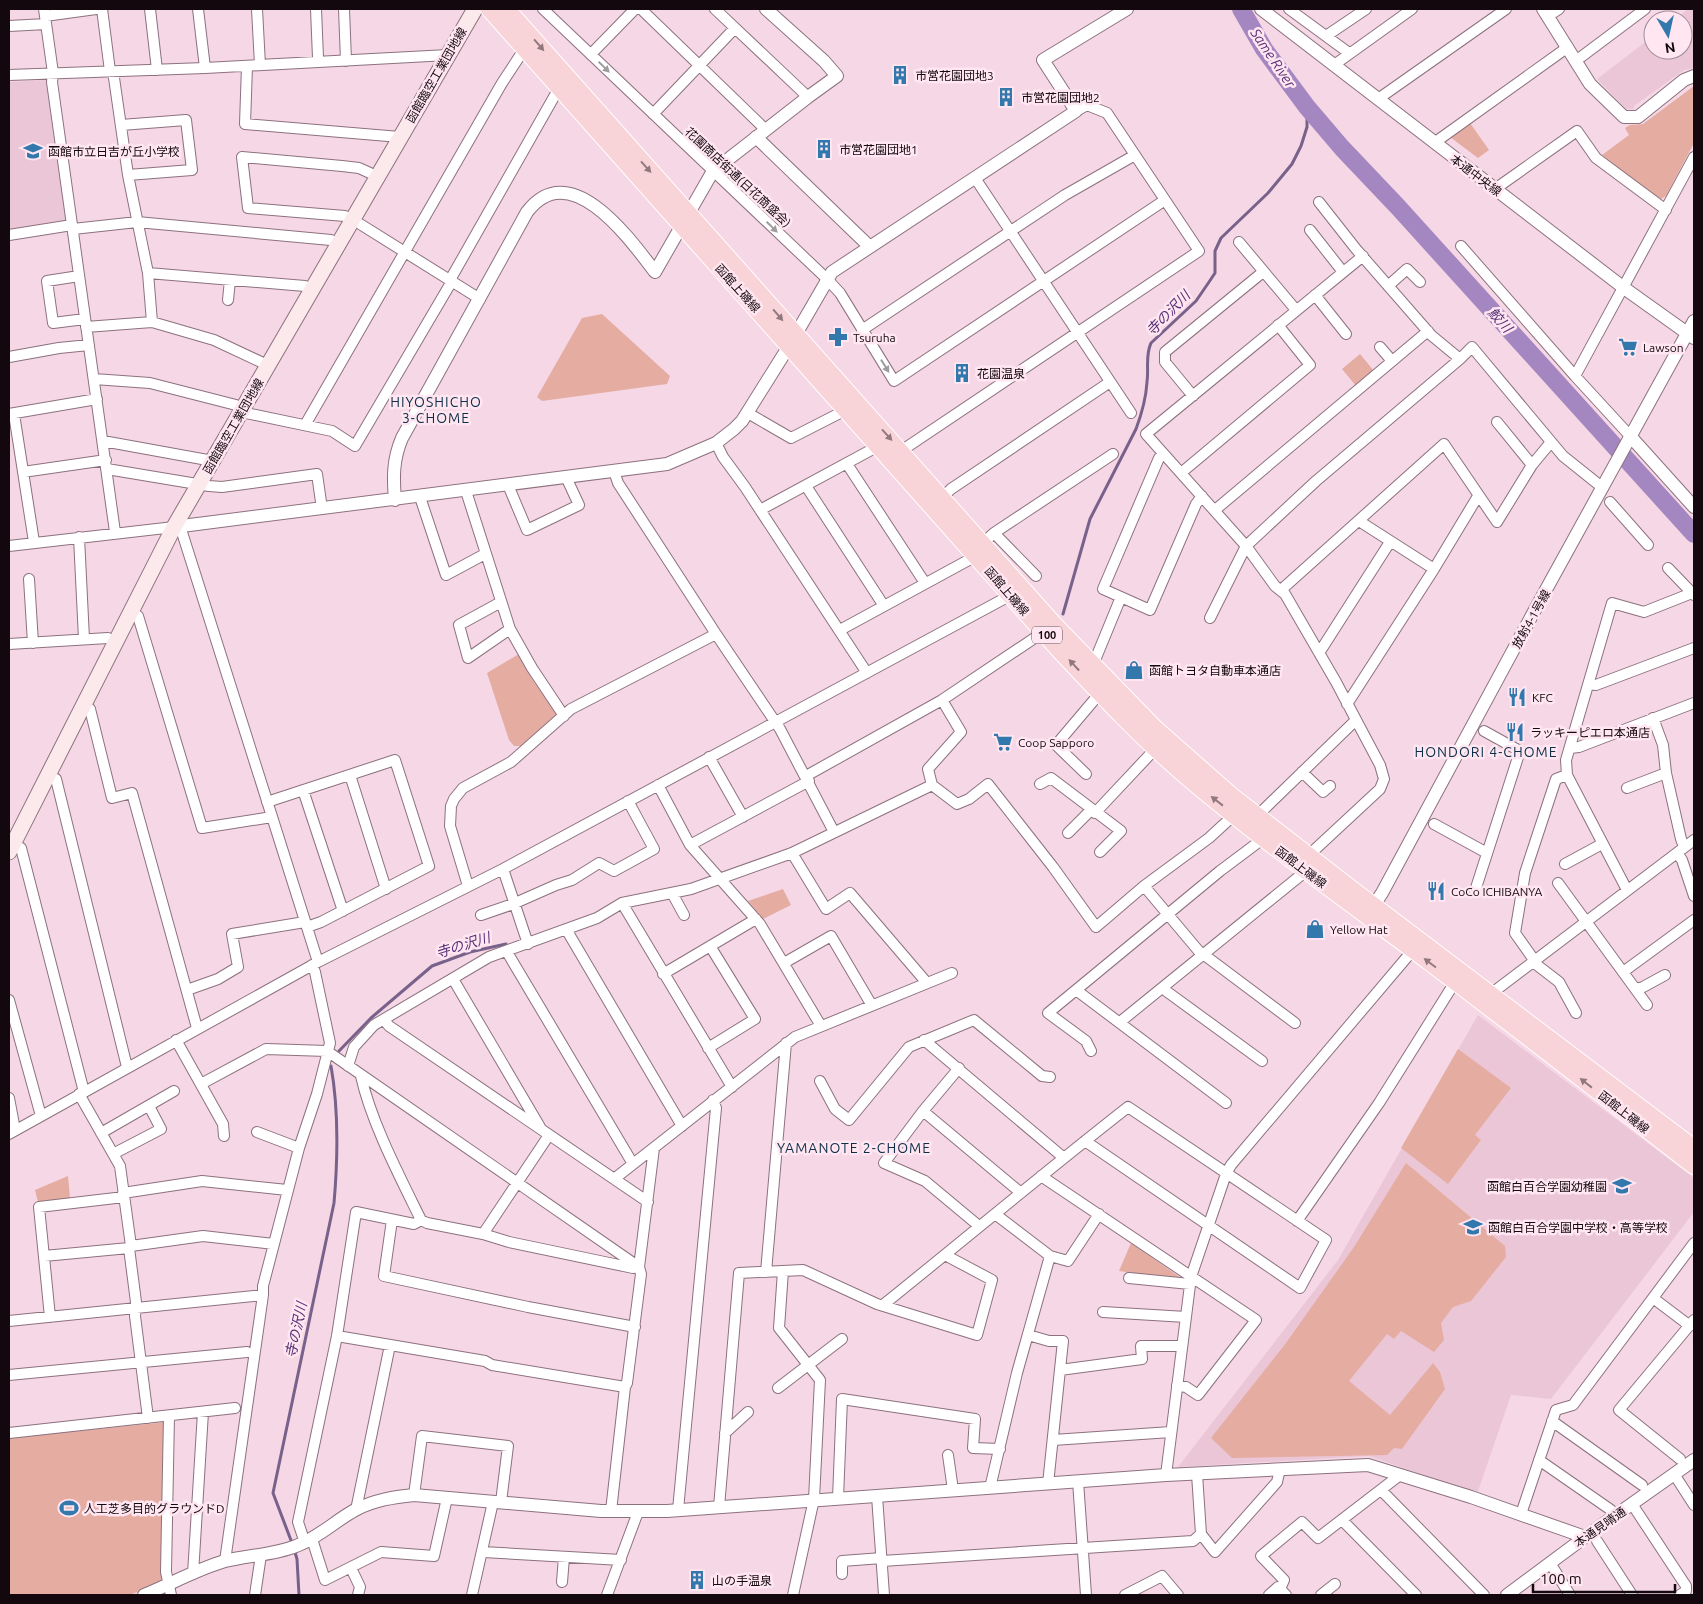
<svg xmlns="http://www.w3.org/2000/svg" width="1703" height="1604" viewBox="0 0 1703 1604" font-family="Ubuntu,'Noto Sans JP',sans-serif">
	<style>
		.built { fill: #ebc6d7 }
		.green { fill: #e5aca2 }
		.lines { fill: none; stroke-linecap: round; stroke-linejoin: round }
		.stream { stroke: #78618a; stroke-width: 3 }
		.river { stroke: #a487c0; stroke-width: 18 }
		.minor-casing { stroke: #8c717e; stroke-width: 12 }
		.tertiary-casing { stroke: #8c717e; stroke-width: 14 }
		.secondary-casing { stroke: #8c717e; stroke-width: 17 }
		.primary-casing { stroke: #fff; stroke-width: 18 }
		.minor { stroke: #fff; stroke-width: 10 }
		.tertiary { stroke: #fff; stroke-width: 12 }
		.secondary { stroke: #fbe9ec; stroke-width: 15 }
		.primary { stroke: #f8d3d8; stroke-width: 16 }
		.oneway { fill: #90787d }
		.oneway2 { fill: #a09c9e }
		.labels { text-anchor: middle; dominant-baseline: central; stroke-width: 5; stroke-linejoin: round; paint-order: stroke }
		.shield { fill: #ffe6f1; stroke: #594b51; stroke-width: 1 }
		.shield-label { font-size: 11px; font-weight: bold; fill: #12080d }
		.street-label { font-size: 12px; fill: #12080d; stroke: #ffe6f1 }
		.poi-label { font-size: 12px; fill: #12080d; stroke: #ffe6f1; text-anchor: start }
		.water-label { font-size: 14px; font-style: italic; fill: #573177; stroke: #ffe6f1 }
		.neighbourhood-label { font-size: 14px; letter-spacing: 1px; fill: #0d2f48; stroke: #ffe6f1 }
	</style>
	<rect width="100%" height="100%" fill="#f6d7e5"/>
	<path class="built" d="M1688 9H1694V68L1684 70 1634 106V109H1626L1597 79 1653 36V50H1683V20H1674Z
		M45 80 48 82 68 219 66 222 9 230V82Z
		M1478 1015 1694 1178V1212L1551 1399 1511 1395 1477 1494 1369 1456 1178 1467 1338 1260Z"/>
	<path class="green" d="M1694 86V143L1666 196 1659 200 1602 155 1629 135 1625 128 1630 125 1643 124Z
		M1470 123 1489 150 1478 158 1450 137Z
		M602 314 670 376 667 384 542 401 537 397 582 318Z
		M1360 354 1374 371 1356 386 1342 369Z
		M519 654 532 679 557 714 521 746H514L509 740 487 673Z
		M783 889 791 905 763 919 748 901Z
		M1458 1049 1511 1088 1475 1135 1481 1140 1448 1184 1401 1148Z
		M1406 1163 1505 1246 1506 1257 1471 1301 1453 1307 1441 1323 1444 1340 1434 1352 1401 1331 1394 1339 1387 1334 1349 1381 1390 1415 1433 1363 1440 1372 1445 1389 1402 1449 1394 1448 1387 1455 1232 1458 1211 1438 1286 1343 1354 1247Z
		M68 1176 70 1198 38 1202 35 1190Z
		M1131 1243 1184 1280 1119 1271Z
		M167 1422 165 1580 130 1595H9V1438Z"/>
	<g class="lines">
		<path class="stream" d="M1063 614 1090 519 1136 429C1142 413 1146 399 1147 382 1149 369 1145 356 1151 343L1196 301 1209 282 1215 273V251L1221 238 1268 193 1292 164 1301 146 1307 127V107
			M339 1051 371 1018 432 966 470 952 506 944
			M292 1543 273 1493 334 1203C338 1157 339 1111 331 1066
			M294 1549 297 1559 299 1595"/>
		<path class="river" d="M1241 9 1264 49 1307 107 1342 148 1398 207 1694 534"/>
		<g class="minor-casing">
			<path id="minor" d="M44 9 53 73 52 82 115 532
				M102 9 110 71
				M150 9 157 70
				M198 9 205 68
				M257 9 260 65
				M316 9 318 58
				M344 9 346 61
				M543 9 827 279 840 293 894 381 1165 200
				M641 9 766 130
				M715 9 808 97
				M1289 9 1349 53
				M45 16 96 9
				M1548 16 1559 9
				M9 26 46 24
				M1326 36 1366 9
				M595 50 635 9
				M1581 57 1645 9
				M1334 65 1412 9
				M247 66 245 124 400 137
				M113 71 128 175 148 273 152 322
				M9 75 205 68 448 55
				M1378 99 1506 9
				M653 114 735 28
				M121 125 186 120 192 170 128 175
				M1434 143 1568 47
				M975 178 1131 413
				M1495 189 1577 131 1596 158 1666 210
				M1319 202 1356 249 1431 335 1460 359
				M345 216 248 208 242 157 342 166 359 168 370 173
				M360 224 480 299
				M73 229 137 222 331 240
				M1310 230 1343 272
				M9 235 72 225
				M1239 242 1296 310
				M1461 246 1575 376 1631 437
				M148 273 305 286
				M79 276 47 281 53 323 85 319
				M450 280 559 88
				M1388 286 1407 269 1420 282
				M1315 295 1346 334
				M228 300 230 280
				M86 327 152 322 214 340 261 362
				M862 330 1065 195 1135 155
				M1380 347 1392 361
				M9 357 59 348 89 345
				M1575 376 1694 157
				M94 379 150 383 236 405
				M1193 396 1165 362V352L1263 272
				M241 412 332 431 355 446 452 281
				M9 414 97 399
				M14 414 34 542
				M753 416 791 438 838 414
				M1497 422 1532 465
				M305 425 502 83 525 48
				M103 441 213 461
				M716 443 723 457 745 487 867 673
				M901 451 1199 251 1107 113 1087 105 1076 111
				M1163 454 1159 458 1103 589 1150 610 1196 504 1202 496
				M847 464 925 583
				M107 469 209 486 222 487 317 474 322 509
				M614 471 618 483 716 634 780 729 834 832
				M23 472 106 460
				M1181 473 1310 365 1278 325
				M508 485 527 530 579 505 566 477
				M806 486 884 606
				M466 491 510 629 532 668 564 716
				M420 497 446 575 485 554
				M943 497 951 489 1110 382
				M1610 502 1648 545
				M760 510 871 450
				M1215 510 1428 331
				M1359 521 1434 569
				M180 526 318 962
				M994 533 1036 576
				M79 537 84 639
				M983 543 994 533 1113 454
				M9 546 174 527
				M1668 568 1694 595
				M29 579 33 643
				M1281 590 1444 444 1497 522 1532 465 1551 442
				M501 602 459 625 468 658 510 629
				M138 616 202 828 272 817
				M1210 618 1246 546 1316 481 1460 359 1472 347 1563 456 1603 488
				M840 630 976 556
				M9 644 108 638
				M1319 653 1390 542
				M1093 665 1121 597
				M1589 684 1596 685 1694 648
				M942 700 961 732 928 769 932 785 957 804 969 799 988 784 1053 867 1096 927 1144 886 1209 838 1234 815
				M1347 704 1434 569 1478 496
				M90 709 112 798 132 793 197 1028
				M1653 718 1663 745 1666 773 1681 839 1684 847
				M1570 748 1579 747 1694 703
				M709 757 743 817
				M1302 772 1323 792 1330 786
				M1086 774 1056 745 1100 693
				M350 775 386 889
				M806 776 942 700 1048 629
				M56 779 127 1067
				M1040 784 1051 778 1121 831 1100 852
				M658 785 690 845 760 924 821 1026
				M1627 788 1666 773
				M303 790 343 911
				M267 802 395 760 429 866 321 922 307 927
				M1095 813 1156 748
				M1258 815 1356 720
				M1434 824 1487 853
				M1068 833 1091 810
				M690 845 809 781
				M21 848 84 1092
				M792 853 826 909 850 893 927 983
				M1677 853 1682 860 1694 896
				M1309 855 1380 789 1384 779 1380 765 1336 682 1285 594 1275 586 1246 546 1146 434 1363 256
				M1565 864 1602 844
				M503 869 528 944
				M1558 883 1647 1005
				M468 886 450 826 451 806 454 799 463 788 511 762 571 709 716 634
				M1144 886 1202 955
				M1627 890 1567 775 1566 760 1612 603 1644 612 1692 593
				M1475 891 1520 751 1484 731
				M672 893 684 915
				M622 903 732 1087
				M481 915 513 904 556 885 572 880 599 863 614 871 654 849 628 801
				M566 929 682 1126
				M507 952 633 1164
				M1203 954 1295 1023
				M1534 960 1515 933 1525 873 1556 779 1567 775
				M1533 962 1559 982 1576 1013
				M784 963 831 936 871 1004
				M1623 972 1694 920
				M663 974 756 919
				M453 979 540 1127
				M1162 988 1262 1061
				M1636 989 1643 987 1665 975
				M187 990 218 979 238 967 232 934 305 922
				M1076 990 1220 871 1264 838
				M1492 993 1694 840
				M9 1000 41 1116
				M384 1020 389 1026 648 1202
				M1120 1022 1306 871
				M176 1040 223 1124 224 1136
				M924 1040 1064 1158
				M708 1048 755 1019 710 946
				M1091 1051 1086 1041 1048 1013 1076 990 1226 1103
				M348 1066 354 1047 374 1025 489 957 597 918 622 903 691 889 792 853 932 785
				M959 1068 923 1111 884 1163 925 1181 979 1226
				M361 1076C371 1122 400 1177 421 1220
				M820 1081 835 1109 849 1120 909 1047 974 1020 1042 1076 1050 1077
				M201 1084 266 1049 327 1051 639 1267
				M79 1094 120 1166 131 1246 129 1248 136 1302 135 1316 148 1418
				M9 1098 15 1130
				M923 1111 1021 1193
				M257 1132 299 1148
				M101 1133 174 1091
				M9 1134 318 962 503 869 1011 595
				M113 1154 161 1129 149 1106
				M1041 1176 1256 1320 1198 1395 1186 1387 1177 1385
				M614 1179 795 1037 952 973
				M123 1193 202 1181 287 1190
				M995 1214 1050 1256 1068 1261 1099 1214
				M392 1220 384 1276 528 1307 635 1327
				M1297 1221 1379 1103 1455 982
				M483 1234 549 1135
				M131 1246 203 1236 274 1244
				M44 1256 129 1248
				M783 1271 779 1328 820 1380 814 1499 793 1595
				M766 1272 786 1043
				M1129 1278 1190 1284
				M1653 1298 1690 1326
				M883 1305C965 1239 1045 1172 1128 1107L1326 1240 1300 1288 1085 1141
				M1103 1312 1186 1317
				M50 1317 39 1207 124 1197
				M9 1321 263 1295
				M1028 1335 1049 1341H1063L1048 1484
				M337 1336 485 1361 492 1365 625 1387
				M1060 1370 1142 1359 1141 1346H1182
				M9 1375 247 1352
				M778 1388 842 1339
				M169 1416 166 1572 171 1595
				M1552 1421 1642 1485
				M9 1433 235 1408
				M725 1433 748 1412
				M1053 1440 1171 1432
				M948 1455 953 1490
				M1680 1459 1619 1410 1694 1320
				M1539 1460 1611 1510
				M1674 1474 1694 1505
				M1166 1475 1191 1277 1226 1174 1231 1165 1413 950
				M1078 1481 1086 1595
				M990 1488 1017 1373 1050 1256
				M1381 1490 1484 1595
				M414 1495 422 1436 508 1446 501 1502
				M877 1496 884 1595
				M838 1498 842 1399 975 1419 973 1448 1000 1449
				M1632 1504 1686 1586V1591L1680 1595
				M719 1507 739 1273 803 1270 877 1304 977 1335 992 1280 945 1255
				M356 1510 390 1345
				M678 1510 716 1108 713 1100
				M611 1511 625 1387 627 1383 641 1274 639 1267 654 1148
				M1521 1514 1556 1410 1573 1405 1694 1243
				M1342 1520 1416 1595
				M1201 1534 1215 1552 1277 1482 1280 1469
				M312 1539 325 1580 381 1552 434 1556 447 1498
				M1597 1541 1632 1595
				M305 1543 298 1522 337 1336 356 1212 414 1224 421 1220 427 1223 483 1234 509 1242 633 1268 639 1267
				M483 1552 621 1560
				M225 1561 263 1295V1286L299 1148 317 1094 330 1043 315 972 312 965
				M882 1561 1193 1541 1201 1534 1197 1474
				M1550 1563 1570 1595
				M351 1568 360 1587 358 1595
				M193 1574 203 1412
				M842 1574V1561L882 1558
				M562 1582 564 1557
				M1280 1589 1284 1580 1261 1556 1302 1522 1318 1538 1400 1475
				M255 1595 261 1555
				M472 1595 493 1502
				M607 1595 638 1512
				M1125 1595 1162 1576 1178 1595
				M1269 1595 1278 1587 1286 1595
				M1321 1595 1335 1584"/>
		</g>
		<g class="tertiary-casing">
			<path id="tertiary" d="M1261 9 1624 288 1694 338
				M1543 9 1590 84 1624 117H1638L1684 80 1694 76
				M756 137 870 247
				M1631 437 1694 507
				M395 500C393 477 393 459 402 438L527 212C570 155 630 239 655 272L713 171 808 97 837 76 824 61 766 9
				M174 527 667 464 716 443 734 429 742 421 789 346 832 272 1076 111 1043 60 1127 9
				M1369 913 1382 893 1537 606 1694 321
				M144 1595C171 1584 197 1569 225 1561 249 1555 274 1555 296 1546 318 1538 335 1521 355 1510 374 1500 394 1497 414 1495L601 1511H667L1166 1475 1368 1465 1471 1497 1585 1537
				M1507 1595 1585 1537 1694 1460"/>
		</g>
		<g class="secondary-casing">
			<path id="secondary" d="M9 852 174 527 475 9"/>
		</g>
		<g class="primary-casing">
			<path id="primary" d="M489 9 1057 648C1100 694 1147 744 1195 784 1271 847 1351 904 1429 962 1518 1029 1606 1098 1694 1166
				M507 9 1054 624 1155 728 1231 795 1352 889 1694 1148"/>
		</g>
		<use href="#minor" class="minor"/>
		<use href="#tertiary" class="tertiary"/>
		<use href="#secondary" class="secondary"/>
		<use href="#primary" class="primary"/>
	</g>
	<defs><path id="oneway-solid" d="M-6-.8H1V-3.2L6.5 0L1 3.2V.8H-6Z" transform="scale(1.25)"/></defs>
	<g class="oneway">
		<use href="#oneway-solid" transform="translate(539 45) rotate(49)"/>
		<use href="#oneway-solid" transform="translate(646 167) rotate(48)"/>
		<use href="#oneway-solid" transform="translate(778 315) rotate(49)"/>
		<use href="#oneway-solid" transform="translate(887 435) rotate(48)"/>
		<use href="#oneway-solid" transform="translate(1074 665) rotate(-133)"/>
		<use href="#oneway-solid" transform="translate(1217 801) rotate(-142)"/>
		<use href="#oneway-solid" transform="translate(1430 963) rotate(-143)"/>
		<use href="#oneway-solid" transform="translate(1586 1083) rotate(-142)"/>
	</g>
	<g class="oneway2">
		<use href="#oneway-solid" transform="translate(604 67) rotate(44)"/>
		<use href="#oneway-solid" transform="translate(772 227) rotate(44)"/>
		<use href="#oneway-solid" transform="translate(885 366) rotate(58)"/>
	</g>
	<defs>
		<g id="building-bare" transform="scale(1.5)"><path d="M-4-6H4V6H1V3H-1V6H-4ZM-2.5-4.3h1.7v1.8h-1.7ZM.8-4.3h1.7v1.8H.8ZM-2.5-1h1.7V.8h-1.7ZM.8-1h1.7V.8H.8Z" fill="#3278ad" stroke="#ffe6f1" stroke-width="2.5" paint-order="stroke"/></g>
		<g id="school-bare" transform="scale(1.5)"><path d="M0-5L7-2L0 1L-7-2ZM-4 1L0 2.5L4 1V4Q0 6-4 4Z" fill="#3278ad" stroke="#ffe6f1" stroke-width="2.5" paint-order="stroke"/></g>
		<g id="pharmacy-bare" transform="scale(1.5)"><path d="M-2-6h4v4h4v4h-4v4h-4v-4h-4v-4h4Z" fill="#3278ad" stroke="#ffe6f1" stroke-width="2.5" paint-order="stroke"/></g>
		<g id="supermarket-bare" transform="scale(1.5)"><path d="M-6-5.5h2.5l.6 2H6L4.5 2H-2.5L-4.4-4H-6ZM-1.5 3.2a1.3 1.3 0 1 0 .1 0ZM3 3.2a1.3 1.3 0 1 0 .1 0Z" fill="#3278ad" stroke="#ffe6f1" stroke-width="2.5" paint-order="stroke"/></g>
		<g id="shop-bare" transform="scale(1.5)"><path d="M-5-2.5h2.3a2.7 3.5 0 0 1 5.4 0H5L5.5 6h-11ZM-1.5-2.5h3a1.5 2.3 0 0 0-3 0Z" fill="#3278ad" stroke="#ffe6f1" stroke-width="2.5" paint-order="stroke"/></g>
		<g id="restaurant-bare" transform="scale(1.5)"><path d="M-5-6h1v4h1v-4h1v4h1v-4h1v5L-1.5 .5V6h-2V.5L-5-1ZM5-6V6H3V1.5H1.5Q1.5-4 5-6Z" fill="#3278ad" stroke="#ffe6f1" stroke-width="2.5" paint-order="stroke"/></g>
		<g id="stadium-bare" transform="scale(1.5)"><path d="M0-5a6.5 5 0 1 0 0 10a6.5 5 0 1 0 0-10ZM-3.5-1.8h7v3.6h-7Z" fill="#3278ad" stroke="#ffe6f1" stroke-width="2.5" paint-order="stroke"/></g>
	</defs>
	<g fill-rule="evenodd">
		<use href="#building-bare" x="900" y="75"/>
		<use href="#building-bare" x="1006" y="97"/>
		<use href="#building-bare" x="824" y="149"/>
		<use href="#school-bare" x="33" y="151"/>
		<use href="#pharmacy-bare" x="838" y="337"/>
		<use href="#supermarket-bare" x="1628" y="347"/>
		<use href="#building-bare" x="962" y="373"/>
		<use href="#shop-bare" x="1134" y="670"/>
		<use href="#restaurant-bare" x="1517" y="697"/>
		<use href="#restaurant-bare" x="1515" y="732"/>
		<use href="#supermarket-bare" x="1003" y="742"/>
		<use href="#restaurant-bare" x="1436" y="891"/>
		<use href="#shop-bare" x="1315" y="929"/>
		<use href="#school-bare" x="1622" y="1186"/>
		<use href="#school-bare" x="1473" y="1227"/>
		<use href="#stadium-bare" x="69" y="1508"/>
		<use href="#building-bare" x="697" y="1580"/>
	</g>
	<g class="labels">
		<rect class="shield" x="1032" y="626.5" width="30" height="17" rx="4"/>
		<g class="shield-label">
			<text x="1047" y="635">100</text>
		</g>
		<g class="street-label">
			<text transform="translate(436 75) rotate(-60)">函館臨空工業団地線</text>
			<text transform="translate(1476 175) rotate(37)">本通中央線</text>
			<text transform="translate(738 177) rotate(43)">花園商店街通(日花商盛会)</text>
			<text transform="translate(738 288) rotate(48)">函館上磯線</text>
			<text transform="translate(233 426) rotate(-60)">函館臨空工業団地線</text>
			<text transform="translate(1007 591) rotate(49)">函館上磯線</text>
			<text transform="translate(1531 619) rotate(-61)">放射4-1号線</text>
			<text transform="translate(1301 867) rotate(37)">函館上磯線</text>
			<text transform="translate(1624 1112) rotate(38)">函館上磯線</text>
			<text transform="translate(1600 1527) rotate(-35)">本通見晴通</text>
		</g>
		<g class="poi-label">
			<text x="915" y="75">市営花園団地3</text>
			<text x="1021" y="97">市営花園団地2</text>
			<text x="839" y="149">市営花園団地1</text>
			<text x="48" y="151">函館市立日吉が丘小学校</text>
			<text x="853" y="337">Tsuruha</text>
			<text x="1643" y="347">Lawson</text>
			<text x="977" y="373">花園温泉</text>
			<text x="1149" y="670">函館トヨタ自動車本通店</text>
			<text x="1532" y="697">KFC</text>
			<text x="1530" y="732">ラッキーピエロ本通店</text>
			<text x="1018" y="742">Coop Sapporo</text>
			<text x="1451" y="891">CoCo ICHIBANYA</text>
			<text x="1330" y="929">Yellow Hat</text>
			<text x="1607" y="1186" text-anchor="end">函館白百合学園幼稚園</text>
			<text x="1488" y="1227">函館白百合学園中学校・高等学校</text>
			<text x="84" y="1508">人工芝多目的グラウンドD</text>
			<text x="712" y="1580">山の手温泉</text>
		</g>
		<g class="water-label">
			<text transform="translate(1273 58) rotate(56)">Same River</text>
			<text transform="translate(1168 313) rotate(-46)">寺の沢川</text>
			<text transform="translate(1500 320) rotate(48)">鮫川</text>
			<text transform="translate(463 945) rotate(-17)">寺の沢川</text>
			<text transform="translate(296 1330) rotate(-78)">寺の沢川</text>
		</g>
		<g class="neighbourhood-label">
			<text x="436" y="402">HIYOSHICHO<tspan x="436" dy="16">3-CHOME</tspan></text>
			<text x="1486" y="752">HONDORI 4-CHOME</text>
			<text x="854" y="1148">YAMANOTE 2-CHOME</text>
		</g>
	</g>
	<rect width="1703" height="1604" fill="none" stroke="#12080d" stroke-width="20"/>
	<g transform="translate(1668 35) rotate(171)"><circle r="24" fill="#ffe6f1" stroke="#a08d96"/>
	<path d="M0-4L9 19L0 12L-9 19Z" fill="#3278ad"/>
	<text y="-8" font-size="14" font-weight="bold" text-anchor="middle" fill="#12080d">N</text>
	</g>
	<path d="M1533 1584v8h142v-8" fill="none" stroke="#12080d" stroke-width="2.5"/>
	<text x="1540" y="1584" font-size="15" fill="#12080d" stroke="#ffe6f1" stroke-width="4" paint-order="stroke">100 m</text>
</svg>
